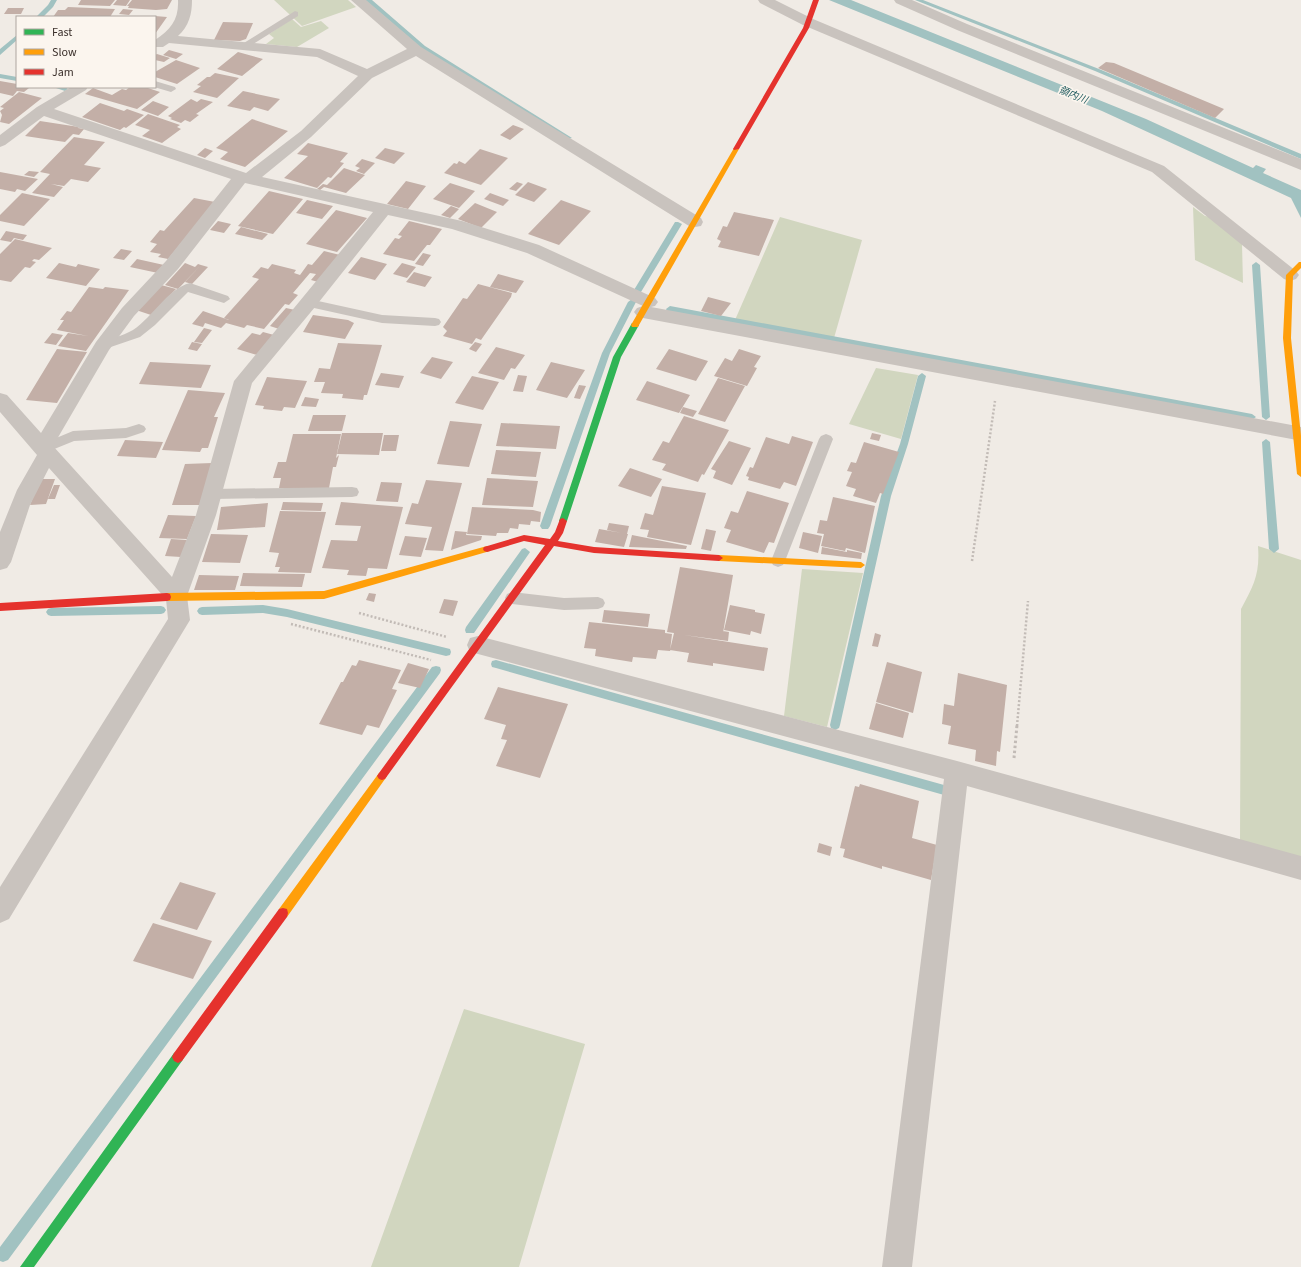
<svg xmlns="http://www.w3.org/2000/svg" width="1301" height="1267" viewBox="0 0 1301 1267" font-family="'Source Sans 3','Noto Sans JP',sans-serif">
	<style>
		.green { fill: #d1d6bf }
		.water { fill: #a1c2c1 }
		.lines { fill: none; stroke-linecap: round; stroke-linejoin: round }
		.stream { fill: #a1c2c1; fill-rule: evenodd }
		.building { fill: #c3afa7 }
		.path-far1 { stroke: #c2bbb6; stroke-width: 2.5; stroke-dasharray: 2 2; stroke-linecap: butt }
		.path { stroke: #c2bbb6; stroke-width: 3; stroke-dasharray: 2.5 2.5; stroke-linecap: butt }
		.lane { fill: #c9c3be; fill-rule: evenodd }
		.street { fill: #c9c3be; fill-rule: evenodd }
		.fast { fill: #30b455; fill-rule: evenodd }
		.slow { fill: #ff9f0a; fill-rule: evenodd }
		.jam { fill: #e5322d; fill-rule: evenodd }
		.labels { text-anchor: middle; dominant-baseline: central; stroke-width: 3.5; stroke-linejoin: round; paint-order: stroke }
		.far-water-label { font-size: 10px; font-style: italic; fill: #1f5a5e; stroke: #fbf5ee }
	</style>
	<rect width="100%" height="100%" fill="#f0ebe5"/>
	<path class="green" d="M274 0H348L356 7 302 26Z
		M292 19 301 27 321 21 329 28 297 47 266 44 274 38 269 34Z
		M1193 207 1205 216 1211 217 1242 244 1243 283 1195 260Z
		M780 217 862 240 834 338 735 320Z
		M876 368 918 375 901 439 849 424Z
		M1258 546 1301 560V859L1240 841 1241 609C1254 585 1260 574 1258 546Z
		M802 569 863 573 827 727 784 716Z
		M464 1009 585 1044 519 1267H371Z"/>
	<path class="water" d="M829 0H851L1146 119 1253 168 1256 165 1266 169 1263 173 1301 190V218L1291 198 1102 111Z"/>
	<g class="lines">
		<path class="stream" d="M51 0H57L53 7 43 17H36L48 5Z
			M365 0H372L425 46 572 138 567 139 421 48Z
			M915 0H923L1099 69 1301 154V159L1095 71Z
			M17 35V40L0 55V49Z
			M0 74 17 77V81L0 78Z
			M53 87H65L68 89 65 91Z
			M675 222H678L682 224 641 292H635L634 290Z
			M1256 262 1260 265 1270 417 1266 420 1262 417 1252 265Z
			M632 299 636 302 610 353 550 526 548 529H542L540 526 602 353 628 302Z
			M670 306 1252 414 1256 417 1252 420 667 311 666 309Z
			M922 373 926 376 908 444 891 496 840 725 839 728 835 730 831 728 830 725 881 496 900 444 918 376Z
			M1266 439 1270 442 1279 549 1274 553 1269 549 1262 442Z
			M525 548 530 552 528 555 474 633H466L465 630 466 627 522 549Z
			M263 605 287 609 446 648 450 649 451 652 450 655 446 656 287 617 263 613 202 615 199 614 197 611 199 608 202 607Z
			M161 606 164 607 166 610 164 613 161 614 51 616 48 615 46 612 48 609 51 608Z
			M496 660 944 785 948 786 949 790 948 794 944 795 496 668 492 667 491 664 492 661Z
			M436 666 440 667 441 670 440 673 8 1260 3 1262 0 1261V1247L432 667Z"/>
	</g>
	<path class="building" d="M81 0H115L110 6 78 5Z
		M117 0H130L126 6 113 5Z
		M132 0H172L167 9 156 10 128 8 129 6H127Z
		M68 7 115 9 110 17H53L58 10H65Z
		M8 8H24L21 14H4Z
		M123 9 133 10 129 15 119 14Z
		M155 16 167 17 155 34Z
		M223 22 253 23 246 39 240 41 214 40Z
		M169 50 183 54 176 59 163 55Z
		M238 52 263 59 242 76 217 69Z
		M157 54 170 58 164 62 155 60V55Z
		M176 60 200 68 177 84 155 77V72Z
		M1106 62 1114 63 1224 109 1215 118 1098 68Z
		M215 73 239 78 217 98 193 92 201 86 197 85 207 77H210Z
		M0 81 17 84V87L29 88 24 92 17 91 13 96 0 93Z
		M130 87H145L160 92 137 109 85 94 93 88 112 95 122 89 126 90Z
		M243 91 280 99 268 111 254 107 250 111 227 106Z
		M19 92 42 98 9 124 0 122 2 115 0 111 4 108 0 107Z
		M191 99 197 102 201 99 213 102 196 114 199 115 190 122 185 120 181 123 170 119 172 118 168 116Z
		M153 101 169 107 158 116 141 110Z
		M100 103 124 111 127 109 144 115 126 128 124 127 120 130 82 117Z
		M148 114 180 125 177 127 181 129 162 143 142 136 158 124 150 130 135 125Z
		M252 119 288 131 245 167 220 159 228 152 216 148Z
		M40 121 79 127 78 128 84 129 79 135 73 134 65 142 25 136Z
		M513 125 524 129 510 140 500 135Z
		M74 137 105 142 84 165 101 168 88 182 71 179 64 186 51 184 63 187 54 197 32 193 50 174 40 172Z
		M308 143 348 153 340 162 344 163 331 178 328 177 317 188 284 178 308 156 297 154Z
		M205 148 213 151 205 158 197 155Z
		M385 148 405 153 394 164 375 158Z
		M480 149 508 158 481 185 444 173 454 163 457 164 459 161 465 164Z
		M362 159 375 163 364 174 356 171 360 168 355 166Z
		M344 168 365 175 346 193 324 187 320 190 317 189 323 184 327 185Z
		M29 171 39 172 34 177 24 175Z
		M0 172 38 179 25 191 17 189 15 192 0 189Z
		M406 181 426 186 408 209 387 204Z
		M517 182 523 184 516 191 509 189Z
		M528 182 547 189 534 202 515 195Z
		M450 183 475 191 459 208 433 199Z
		M269 191 303 199 273 234 238 226Z
		M22 193 50 199 24 226 0 221V215Z
		M490 193 509 200 503 206 484 199Z
		M194 198 215 202 168 259 158 257 161 254 150 252 157 244 150 242 160 230 164 231Z
		M307 200 333 206 322 219 296 213Z
		M561 200 591 211 559 245 528 234Z
		M475 203 497 212 481 228 458 219Z
		M451 206 459 209 450 218 441 215Z
		M336 210 367 218 337 252 306 244Z
		M734 212 774 220 759 256 718 247 721 241 717 239 723 226 727 227Z
		M218 221 231 224 224 233 210 230Z
		M409 221 442 229 430 245H427L414 261 383 254 395 238 399 239 402 236 398 235Z
		M241 227 268 234 262 240 235 234Z
		M6 231 27 235 23 240 14 238 11 242 0 240Z
		M15 239 52 248 39 260 34 259 32 261 36 262 30 268 25 267 11 282 0 280V254Z
		M121 249 132 251 124 260 113 258Z
		M324 251 340 255 318 282 311 280 316 274 310 273 293 293 298 295 289 305 285 304 264 329 247 325 244 328 226 323 221 328 205 323 203 327 192 324 203 311 229 320 224 318 259 279 252 277 261 267 268 269 272 264 296 270 294 273 300 275 308 264 312 265Z
		M423 253 431 255 423 266 415 264Z
		M361 257 387 264 375 280 348 273Z
		M137 259 164 265 158 273 130 267Z
		M59 263 76 267 78 264 100 269 86 286 46 278Z
		M185 263 195 267 198 264 201 265 178 289 165 285Z
		M402 263 416 267 407 278 393 274Z
		M201 265 208 267 192 284 185 282Z
		M414 272 432 277 425 287 406 282Z
		M498 274 524 281 516 293 490 287Z
		M478 284 512 293 511 297 481 340 476 338 472 344 443 336 447 331 443 327 463 298 467 299Z
		M161 285 176 289 151 315 136 310Z
		M89 287 103 289 105 287 129 290 86 351 58 346 68 333 88 336 57 330 64 320H60L67 311 71 312Z
		M708 297 731 303 721 316 701 311Z
		M286 308 295 310 279 329 270 326Z
		M313 315 348 320 354 323 345 339 303 332Z
		M204 328 212 330 202 343 194 342Z
		M263 332 274 335 257 355 237 349 252 333 260 335Z
		M52 333 63 335 56 345 44 343Z
		M192 342 202 344 197 351 188 349Z
		M475 342 482 344 476 352 469 349Z
		M338 343 382 345 367 395H364L363 400 342 398 343 394 321 393 325 382H314L319 368 330 369Z
		M496 347 525 355 515 369 511 368 504 380 478 373Z
		M57 349 87 352 57 403 26 400Z
		M669 349 708 361 696 381 656 369Z
		M739 349 761 356 754 367 757 368 747 386 714 376 725 358 732 361Z
		M432 357 453 362 441 379 420 373Z
		M150 362 211 365 201 388 139 384Z
		M551 362 585 370 567 398 536 390Z
		M381 373 404 376 399 388 375 385Z
		M518 375 527 376 523 392 513 391Z
		M472 376 499 382 483 410 455 403Z
		M267 377 307 381 295 408 284 407 282 411 263 409 264 406 255 405Z
		M718 378 745 386 725 422 698 414Z
		M647 381 690 395 679 413 636 400Z
		M579 385 586 386 580 399 574 398Z
		M188 390 225 393 214 417H218L208 448H202L200 452 162 450Z
		M305 397 319 399 316 407 301 406Z
		M683 407 697 411 693 417 680 413Z
		M313 415H346L342 431H308Z
		M684 416 729 430 704 475 702 474 698 482 662 470 666 464 652 460 663 441 669 443Z
		M450 421 482 424 469 467 437 464Z
		M501 423 560 426 556 449 496 446Z
		M342 433H383L379 455 337 454Z
		M872 433 881 435 879 441 870 439Z
		M293 434H341L336 458 339 455 336 467H333L329 488H279L281 478H273L278 462H286Z
		M384 435H399L396 451H381Z
		M792 436 813 442 796 486 784 482 780 489 748 480 749 477 746 476 750 467 753 468 766 437 789 444Z
		M125 440 163 442 156 458 117 456Z
		M729 441 751 448 732 485 713 478 716 471 711 469Z
		M864 442 899 452 883 494 880 493 876 503 853 496 856 489 846 486 852 472 847 471 851 462 856 463Z
		M496 450 541 452 536 477 491 474Z
		M212 463 201 505H172L185 464Z
		M630 468 662 479 651 497 618 486Z
		M487 478 538 481 533 507 482 505Z
		M40 479H55L46 504 30 505Z
		M426 480 462 483 443 551 425 550 432 527 405 524 412 503 418 504Z
		M381 482 402 483 398 502 376 501Z
		M54 485H60L55 499H48Z
		M662 486 706 493 691 545 647 537 649 530 640 529 645 513 653 515Z
		M747 491 789 503 774 543 769 542 764 553 726 542 731 530 724 528 731 511 738 513Z
		M833 497 875 506 865 553 846 548 845 551 821 546 824 534 817 533 820 520 827 521Z
		M283 502 323 503 321 511 281 510Z
		M341 502 403 507 387 569 368 568 366 576 347 575 349 570 322 568 331 540 357 541 361 526 335 525Z
		M268 503 265 527 217 530 221 507Z
		M472 507 533 510 541 512 540 522 531 521 530 525 519 524 518 529 510 528 508 533H497L496 536 467 534Z
		M280 511 326 512 311 573 278 572 280 567H275L279 553 269 552Z
		M168 515 196 516 187 539 159 538Z
		M609 523 629 526 627 534 607 530Z
		M599 529 628 534 624 547 595 542Z
		M706 529 716 531 711 551 701 549Z
		M455 531 467 532 466 535 482 536 481 540 451 550Z
		M803 532 822 536 818 553 799 548Z
		M211 534 248 535 240 563 202 562Z
		M632 535 687 546 686 549 629 547Z
		M405 536 427 538 421 557 399 555Z
		M171 539 187 540 181 557 165 556Z
		M822 547 847 552V550L862 553 861 559 821 554Z
		M680 567 733 575 723 633V631L729 632 728 641 684 635 768 648 764 671 713 663V666L687 662 689 653 670 650 674 633 667 632Z
		M243 573 305 574 302 587 240 586Z
		M199 575 239 576 235 590H194Z
		M369 593 376 594 374 602 366 600Z
		M444 599 458 601 453 616 439 613Z
		M730 605 755 610V612L765 614 761 634 751 631 750 635 724 630Z
		M604 610 650 614 648 627 602 622Z
		M589 622 665 630V633L672 634 670 651 658 650 656 659 633 657 632 662 595 656 596 649 584 648Z
		M875 633 881 635 878 647 872 646Z
		M359 660 401 670 392 689 397 690 379 728 367 725 362 735 319 724 341 682H343L352 665 356 666Z
		M887 662 922 672 913 713 876 702Z
		M408 663 429 669 420 688 398 683Z
		M958 673 1007 685 1000 752 997 751 996 766 975 761 976 750 948 744 951 726 942 724 944 704 954 706Z
		M498 687 568 704 540 778 496 766 507 740 501 739 506 725 484 719Z
		M876 703 909 713 903 738 869 729Z
		M860 784 919 801 912 838 937 845 931 880 882 866V869L843 857 845 849 840 848 855 786 859 787Z
		M819 843 832 847 830 856 817 852Z
		M180 882 216 893 197 930 160 919Z
		M153 923 212 941 193 979 133 961Z"/>
	<g class="lines">
		<path class="path-far1" d="M972 561 995 401
			M359 613 447 637
			M291 624 431 660
			M1017 726 1028 601"/>
		<path class="path" d="M1014 758 1017 725"/>
		<path class="lane" d="M295 11 298 12V16L247 48 244 49 239 46Z
			M155 81 175 87 176 89 171 92 154 87Z
			M190 283 228 296 230 299 224 303 188 292 155 325 140 337 102 350 98 349 96 346 98 343C109 339 123 336 133 330 153 317 167 289 190 283Z
			M309 299 382 315 435 318 439 319 441 322 439 325 435 326 382 323 305 306 303 303Z
			M139 424 144 426 146 429 144 432 126 438 74 441 42 454 37 452 35 449 37 446 73 431 126 428Z
			M826 434 831 436 833 439 785 561 783 565 778 567 773 565 771 561 819 439 821 436Z
			M352 487 357 488 359 492 357 496 352 497 212 499 207 498 205 494 207 490 212 489Z
			M512 592 564 598 598 597 603 599 605 603 603 607 598 609 564 610 512 604 507 602 505 598 507 594Z"/>
		<path class="street" d="M178 0H192C192 14 189 26 178 36L320 49 367 69 407 49 351 0H366L421 47 701 218 703 222 701 226 695 227 689 226 416 56 372 78 311 137 262 177 462 221 539 245 655 298 658 302 655 306 651 307 1297 426 1301 427V439L1297 440 643 318 637 316 634 312 637 308 643 306 527 253 452 229 388 215 315 307 252 383 216 515 187 596 190 620 9 919 0 923V887L168 619 166 599 49 468 30 505 11 562 7 568 0 570V532L17 490 37 455 0 412V393L7 395 41 433 96 342 122 308 166 261 231 179 44 116 5 145 0 147V135L37 107 71 87H88L86 90 54 109 246 173 301 131 358 76 317 57 169 43 163 47H155V40C171 30 179 19 178 0ZM245 183 373 212 234 381 196 515 172 577 53 446 109 350 134 316 178 269Z
			M758 0H775L813 19 1164 166 1296 271 1299 275 1296 279 1290 281 1284 279 1152 172 803 25 760 3Z
			M894 0H912L967 24 1301 159V170L957 30 896 3Z
			M478 636 957 761 1301 856V880L967 786 912 1267H882L944 779 478 654 470 652 467 645 470 638Z"/>
		<path class="fast" d="M632 323H638L639 325 621 357 567 521 563 524 560 523 559 521 613 357Z
			M178 1051 182 1053 184 1057 182 1061 34 1267H20L174 1053Z"/>
		<path class="slow" d="M734 148 739 149 639 325 638 327H632L631 325Z
			M1299 262H1301V268L1293 276 1291 338 1301 436V477L1297 474 1283 338 1286 275Z
			M487 546 490 547 491 549 490 551 324 599 167 601 164 600 163 597 164 594 167 593 324 591Z
			M719 555 861 562 865 565 861 568 719 561 715 558Z
			M382 772 385 773 387 776 385 779 287 917 283 918 279 917 278 913 279 909 379 773Z"/>
		<path class="jam" d="M813 0H819L809 28 739 149 734 150 733 149 803 28Z
			M563 518 567 521 563 533 558 541 594 547 719 555 723 558 719 561 594 553 554 546 385 779 382 780 379 779 377 776 379 773 545 545 524 541 487 552 484 551 483 549 484 547 524 535 550 539 555 532 560 519Z
			M167 593 170 594 171 597 170 600 167 601 0 611V603Z
			M283 908 287 909 288 913 287 917 182 1061 178 1063 174 1061 172 1057 174 1053 279 909Z"/>
	</g>
	<g class="labels">
		<g class="far-water-label">
			<text transform="translate(1073 95) rotate(22)">領内川</text>
		</g>
	</g>
	<rect x="16" y="16" width="140" height="72" fill="#fbf5ee" stroke="#aea6a0"/>
	<rect x="24" y="29" width="20" height="6" fill="#30b455" stroke="#aea6a0"/>
	<text x="52" y="36" font-size="12" fill="#3b302b">Fast</text>
	<rect x="24" y="49" width="20" height="6" fill="#ff9f0a" stroke="#aea6a0"/>
	<text x="52" y="56" font-size="12" fill="#3b302b">Slow</text>
	<rect x="24" y="69" width="20" height="6" fill="#e5322d" stroke="#aea6a0"/>
	<text x="52" y="76" font-size="12" fill="#3b302b">Jam</text>
</svg>
